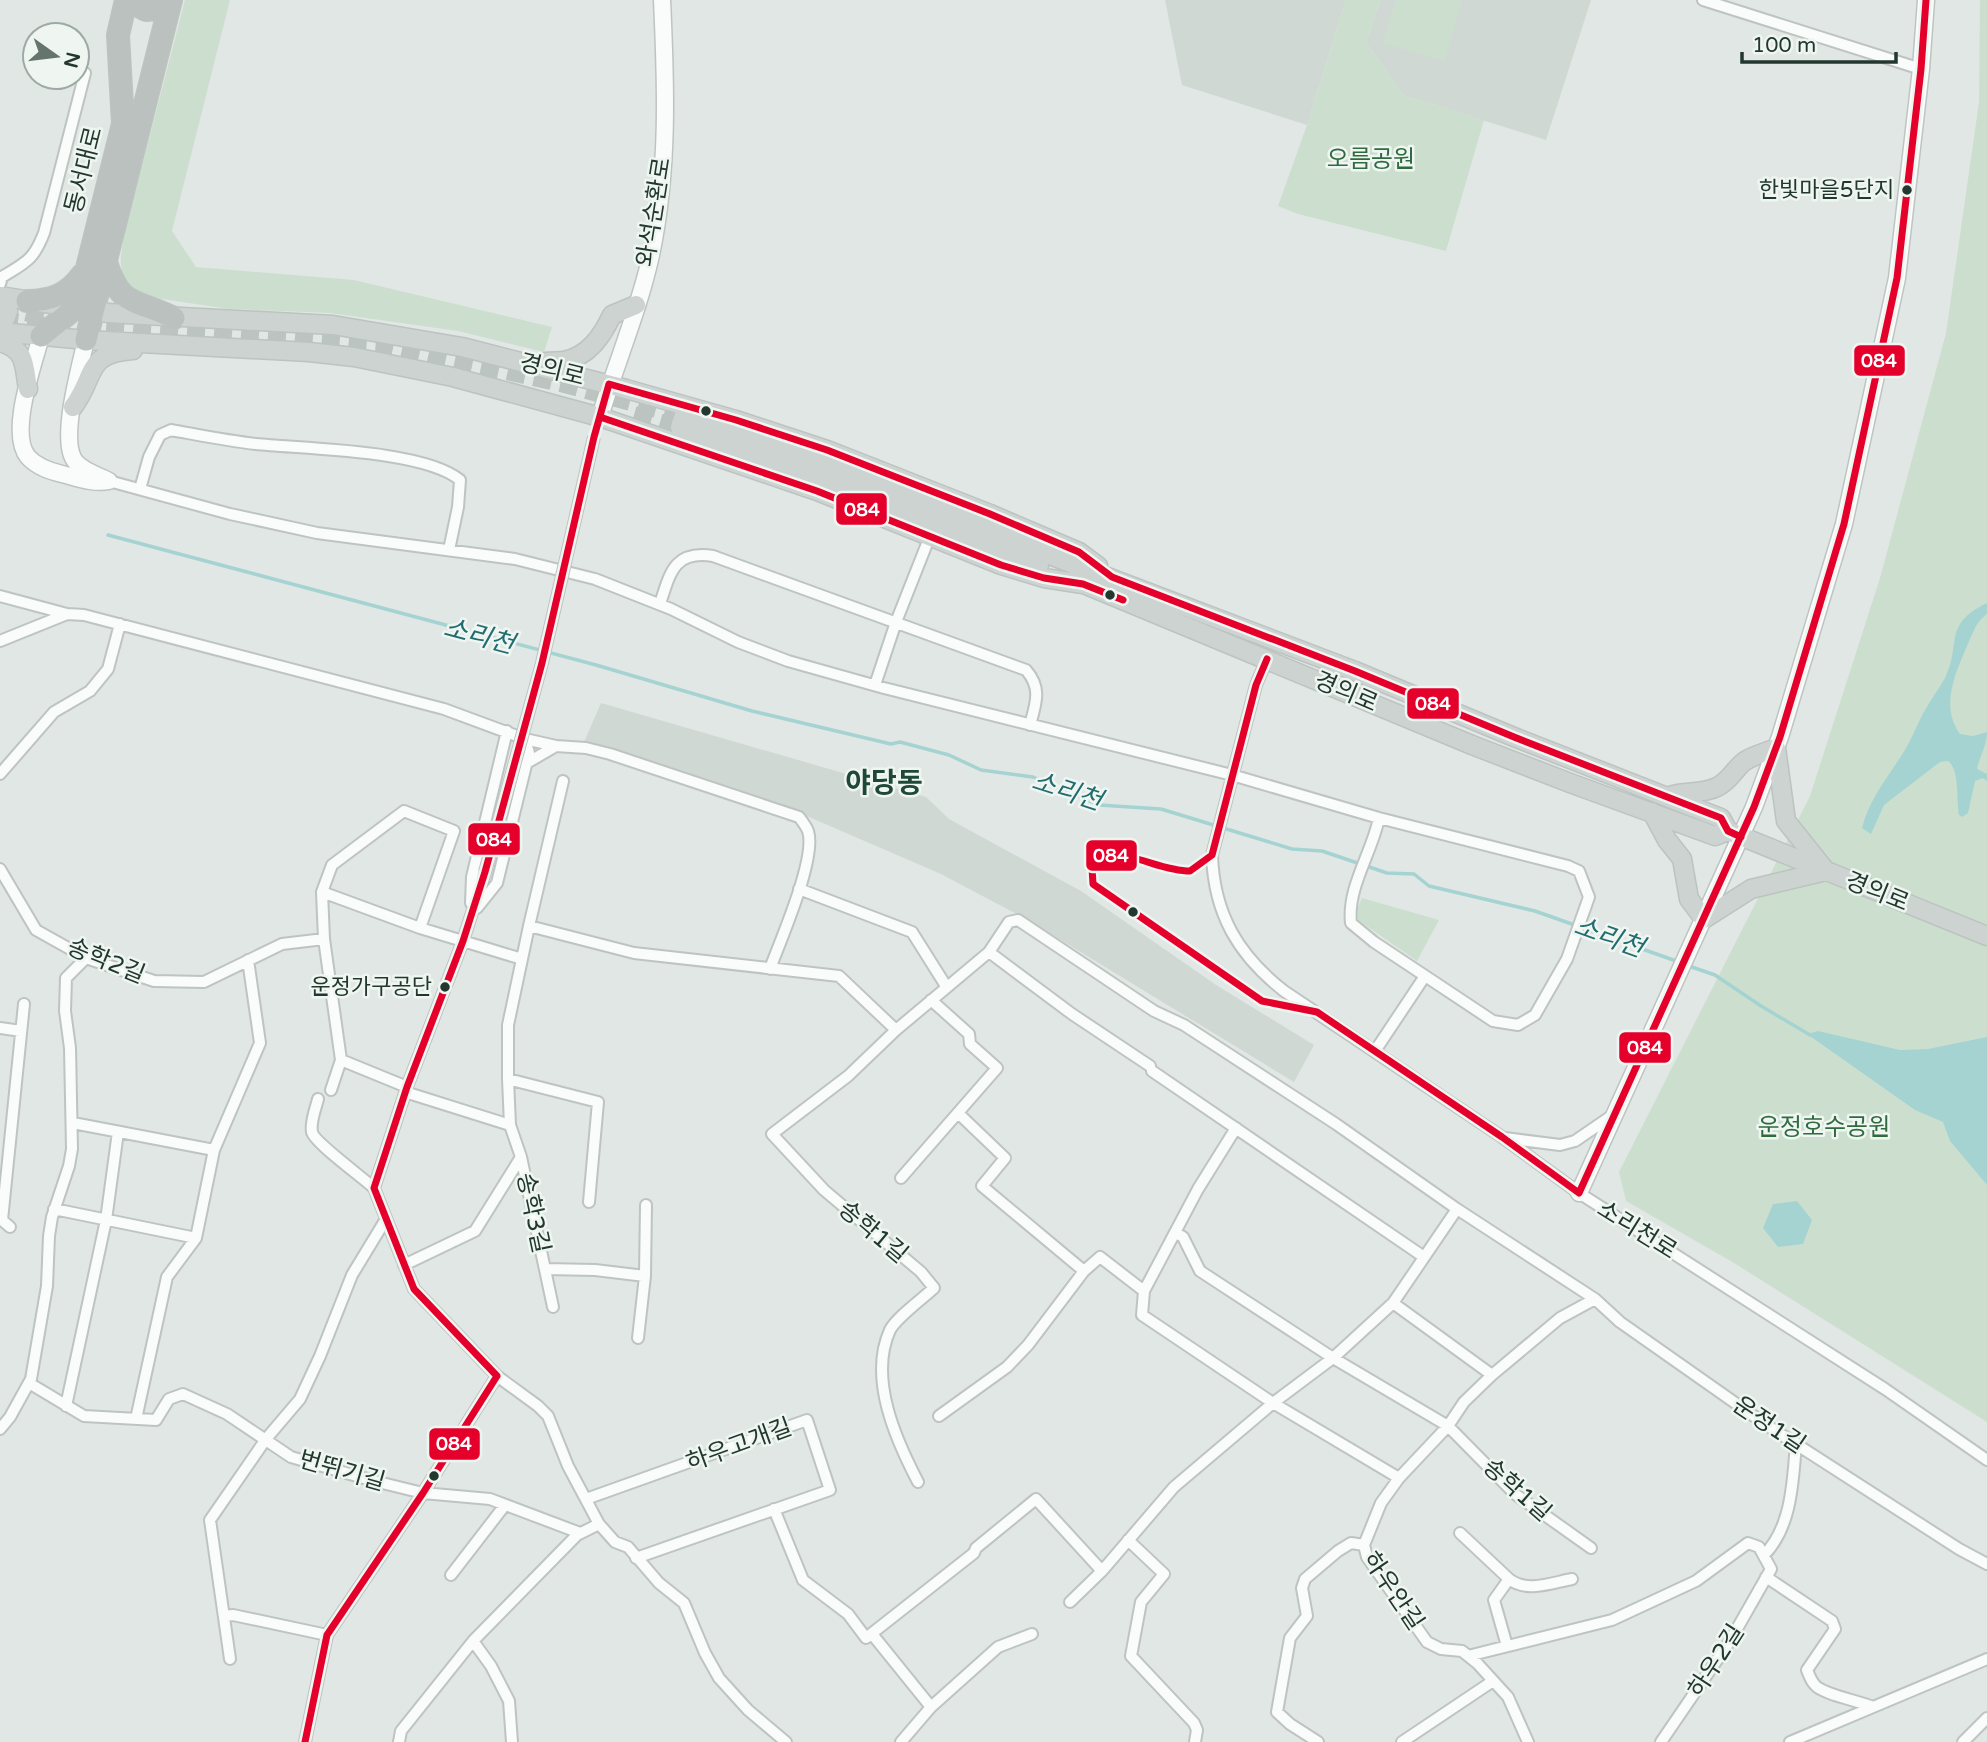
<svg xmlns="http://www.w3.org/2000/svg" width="1987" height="1742" viewBox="0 0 1987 1742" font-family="'Varela Round','Noto Sans KR',sans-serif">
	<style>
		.built { fill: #d0d8d3 }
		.green { fill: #ccdfcf }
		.water { fill: #a5d3d2 }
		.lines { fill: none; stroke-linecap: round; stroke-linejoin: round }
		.stream { stroke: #a5d3d2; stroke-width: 3.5 }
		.primary-tunnel { stroke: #bbc4c0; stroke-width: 18; stroke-dasharray: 18 9; stroke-linecap: butt }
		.street-casing { stroke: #bec4c1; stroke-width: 14 }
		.secondary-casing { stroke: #bec5c1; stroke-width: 19 }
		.primary-casing { stroke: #bcc3c0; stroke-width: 21 }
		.highway-casing { stroke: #bcc3c0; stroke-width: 24 }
		.street { stroke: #fafbfb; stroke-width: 10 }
		.secondary { stroke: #fafbfb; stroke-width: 16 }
		.primary { stroke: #cdd3d0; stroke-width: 18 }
		.highway { stroke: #bac1be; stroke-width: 21 }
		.street-bridge-casing { stroke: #bec4c1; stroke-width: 14; stroke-linecap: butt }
		.street-bridge { stroke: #fafbfb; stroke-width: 10 }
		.bus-1-casing { stroke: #eff6f2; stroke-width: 12 }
		.bus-1 { stroke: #e4002b; stroke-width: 7 }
		.bus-dot { fill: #22382f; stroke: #eff6f2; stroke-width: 2.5 }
		.labels { text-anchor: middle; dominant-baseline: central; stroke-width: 5; stroke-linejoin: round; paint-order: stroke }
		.bus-label { font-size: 22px; fill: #22382f; stroke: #eff6f2; text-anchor: end }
		.park-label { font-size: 24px; fill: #2f6b3e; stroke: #eff6f2 }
		.street-label { font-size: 24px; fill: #22382f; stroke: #eff6f2 }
		.water-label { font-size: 26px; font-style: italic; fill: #216c6f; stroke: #eff6f2 }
		.quarter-label { font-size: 28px; font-weight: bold; fill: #1f4839; stroke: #eff6f2 }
		.line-badge { stroke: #eff6f2; stroke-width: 2.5 }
		.badge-label { font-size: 19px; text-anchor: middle; font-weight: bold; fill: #fff }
	</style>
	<rect width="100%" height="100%" fill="#e1e7e4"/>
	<path class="built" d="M1165 0H1346L1307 125 1182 85Z
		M1380 0H1591L1546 140 1403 95 1366 43Z
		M601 703 926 797 949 819 1081 891 1216 985 1314 1045 1294 1082 1028 920 941 874 772 801 584 742Z"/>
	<path class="green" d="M185 0H230L172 231 196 267 354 280 552 327 544 352 458 331 330 313 229 309 135 295C116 271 120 259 125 231Z
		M1346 0H1380L1366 43 1403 95 1484 120 1446 251 1298 214 1278 206 1307 125Z
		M1396 0H1462L1444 61 1383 43Z
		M1980 0H1987V1422L1734 1263 1626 1201 1619 1172 1810 796 1880 578 1946 333 1979 102Z
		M1362 898 1439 920 1417 961 1358 920 1357 909Z"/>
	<path class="water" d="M1987 603V614C1976 621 1972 635 1967 646 1955 674 1940 707 1960 734L1973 736 1987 732C1987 746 1980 755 1977 769L1987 774V781L1983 778 1975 781 1968 813 1962 817 1959 815C1956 799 1960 770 1948 761L1940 762 1884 805 1871 834 1862 828C1869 799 1888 777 1903 753 1912 739 1917 724 1925 710 1931 699 1939 689 1945 678 1962 643 1942 625 1987 603Z
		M1818 1031 1900 1050 1928 1049 1987 1037V1185L1950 1141 1943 1122 1915 1110 1807 1034Z
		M1797 1201 1812 1220 1803 1244 1778 1247 1763 1228 1773 1204Z"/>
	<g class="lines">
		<path class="stream" d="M108 535 596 665 752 711 891 744 900 742 949 755 981 770 1033 777 1099 805 1161 809 1292 849 1322 851 1387 873 1414 874 1429 886 1535 911 1679 962
			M1686 965 1715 975 1761 1006 1810 1035"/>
		<path class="primary-tunnel" d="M0 306 42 316 98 321 383 344 561 383 697 420
			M0 320 55 328
			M634 415 693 432"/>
		<g class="street-casing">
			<path id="street" d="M1703 0 1921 69
				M0 284 2 277C26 262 33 261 44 233L85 73
				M109 481 230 514 317 533 515 559 595 579 671 609 738 642 788 661 884 688 1232 775 1379 818 1568 866 1579 871 1589 897 1567 959 1535 1015 1518 1025 1493 1021 1374 942 1351 923C1347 887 1372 853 1379 818
				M140 489 149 457 160 435 171 430C199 435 228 441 256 444 305 449 424 450 460 480L458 507 449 550
				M0 596 67 614
				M660 604C670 573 674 550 713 556L1026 670C1042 688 1036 703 1030 725
				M0 641 67 614 84 615 444 709 525 739 556 746 525 764
				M1267 659 1256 685 1212 855C1214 914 1238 955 1284 991L1502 1137 1579 1193 1885 1389 1987 1460
				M875 685 896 622 930 536
				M556 746 586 748 610 754 799 817C802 821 806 826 808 831 817 858 780 941 770 969
				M0 774 54 712 90 691 108 669 120 624
				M0 869 36 930 86 958 154 981 204 982 282 944 324 939
				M485 872 463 941 407 1087 374 1188 414 1289 497 1376 538 1406 548 1416 568 1466 599 1524 615 1542 628 1547 659 1583 684 1603 705 1653 719 1678 748 1710 786 1742
				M799 889 912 932 946 986
				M322 892 332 865 404 811 454 831 420 928
				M471 903 472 877 507 731
				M477 908 497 883 529 753 525 739
				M529 926 563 781
				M989 952 1072 1014 1150 1066
				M0 1028 21 1031
				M896 1030 848 1076 772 1134 824 1190 921 1272 934 1288C922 1299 896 1318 890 1330 868 1378 896 1440 918 1482
				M1375 1051 1425 976
				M1152 1071 1424 1257
				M508 1079V1025L522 959
				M407 1087 341 1060 324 939 322 892 420 928 522 959 529 926 634 953 839 976 896 1030 989 952 1009 922 1018 920 1154 1011 1184 1025 1336 1124 1457 1209 1595 1299 1620 1322 1768 1426 1959 1549 1987 1564
				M331 1090 341 1060
				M405 1092 510 1125
				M318 1099C316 1108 310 1121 312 1132 314 1142 362 1177 374 1188
				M958 1113 1005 1158 982 1186 1084 1271 1100 1257 1144 1291 1142 1315 1273 1403 1399 1478
				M73 1123 214 1150
				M1505 1138 1560 1145 1575 1141 1613 1115
				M901 1178 997 1068 970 1044 969 1034 931 1000
				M54 1209 196 1238
				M10 1227 2 1220 24 1004
				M1176 1233 1183 1237 1200 1271 1333 1358 1448 1426 1515 1494 1591 1548
				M404 1265 475 1231 521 1157
				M545 1269 595 1270 645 1276 646 1205
				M1144 1291 1198 1189 1236 1128
				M1393 1303 1492 1375
				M553 1307 521 1157 510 1125 508 1079 598 1102 589 1202
				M638 1338 645 1276
				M29 1383 84 1416 156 1420 169 1399 183 1394 227 1414 291 1457 374 1481 423 1493 490 1499 580 1533
				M66 1406 106 1220 118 1132
				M939 1416 1007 1367 1028 1345 1084 1271
				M136 1419 167 1277 196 1238 214 1150 260 1043 248 960
				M0 1429 10 1417 31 1379 47 1286 49 1236 52 1217 69 1166 72 1149 70 1048 65 1011 66 978 86 958
				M586 1499 807 1420 830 1490 636 1558
				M774 1509 803 1580 848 1614 866 1638 974 1553 976 1548 1036 1499 1102 1571 1070 1602
				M1460 1533 1509 1579 1494 1600 1507 1646
				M1128 1540 1164 1574 1141 1602 1131 1656 1194 1723 1197 1730 1195 1742
				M1364 1545 1381 1503 1399 1478 1448 1426 1464 1402 1492 1375 1560 1318 1595 1299
				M1764 1555C1792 1527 1793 1480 1796 1443
				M1102 1571 1174 1487 1273 1403 1333 1358 1393 1303 1457 1209
				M451 1575 505 1505
				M1766 1577 1832 1621 1835 1629 1807 1670C1809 1675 1811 1681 1815 1685 1822 1694 1859 1701 1873 1707
				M1509 1579C1527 1593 1551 1583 1572 1579
				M225 1616 233 1615 327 1635
				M872 1634 931 1707 901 1742
				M473 1641 491 1666 509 1701 512 1742
				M1468 1656 1612 1620 1696 1581 1748 1543 1759 1547 1771 1569 1730 1641 1661 1742
				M230 1659 210 1520 266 1439 300 1399 320 1356 352 1275 386 1219
				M931 1707 998 1647 1032 1634
				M305 1742 327 1635 423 1493 497 1376
				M399 1742 401 1731 473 1641 577 1535 599 1524
				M1318 1742 1290 1724 1277 1712 1290 1638 1307 1616 1302 1588 1305 1579 1338 1551 1351 1543 1364 1545 1367 1557 1427 1642 1441 1649 1462 1651 1477 1663 1508 1697 1528 1742
				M1402 1742 1493 1681
				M1790 1742 1987 1659
				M1963 1742 1987 1718"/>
		</g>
		<g class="secondary-casing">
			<path id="secondary" d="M41 336C34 364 8 433 28 457 37 467 50 471 62 474 78 478 93 484 109 481 98 475 79 470 73 458 61 434 80 367 86 340
				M600 417C616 363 639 310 651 255 669 170 666 86 662 0
				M1579 1193 1754 807 1780 737 1844 524 1897 278 1921 69 1926 0"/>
		</g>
		<g class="primary-casing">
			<path id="primary" d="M0 296 108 313 333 325 462 347 626 389 736 420 827 450 990 514 1079 552 1098 566
				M0 300 8 311 5 319 0 324
				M0 332 86 340 309 352 354 357 453 377 600 417 817 491 1001 565 1044 578 1083 584
				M0 339 3 343C27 351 24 367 28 389
				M541 363C549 361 556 362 564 361 589 356 602 336 612 315L636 305
				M73 407C96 377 84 353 133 350
				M697 420 814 460 1039 551 1355 671 1514 737 1713 815 1721 818 1728 831 1987 936
				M693 432 834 482 1039 565
				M687 446 680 427 685 412 694 409
				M1074 580 1472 745 1570 783 1715 836 1728 831
				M1652 812 1667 840 1682 859 1689 899 1704 919 1751 889 1826 871 1786 821 1776 748C1767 752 1754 755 1745 761 1735 768 1730 781 1717 787 1701 795 1685 790 1670 796"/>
		</g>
		<g class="highway-casing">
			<path id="highway" d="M135 0V4L146 10 157 9 167 0
				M105 259C120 309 134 298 174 318
				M27 301C50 301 68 295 82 275
				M41 336 74 309 87 268 123 124 118 35 126 0
				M86 340 171 0"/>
		</g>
		<use href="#street" class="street"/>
		<use href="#secondary" class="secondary"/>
		<use href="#primary" class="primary"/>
		<use href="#highway" class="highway"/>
		<g class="street-bridge-casing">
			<path id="street-bridge" d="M485 872 542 663 594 437"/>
		</g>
		<use href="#street-bridge" class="street-bridge"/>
		<g class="bus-1-casing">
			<path id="bus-1" d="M600 417 817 491 1001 565 1044 578 1083 584 1123 600
				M1267 659 1256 685 1212 855 1190 871C1160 871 1133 851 1103 856L1092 868 1093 884 1262 1001 1317 1012 1502 1137 1579 1193 1754 807 1780 737 1844 524 1897 278 1921 69 1926 0
				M305 1742 327 1635 423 1493 497 1376 414 1289 374 1188 407 1087 463 941 485 872 542 663 594 437 609 384 736 420 827 450 990 514 1079 552 1112 577 1355 671 1514 737 1721 818 1728 831 1741 837"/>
		</g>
		<use href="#bus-1" class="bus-1"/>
	</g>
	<g class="bus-dot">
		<circle cx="1907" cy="190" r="6"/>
		<circle cx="706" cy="411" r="6"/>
		<circle cx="1110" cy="595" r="6"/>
		<circle cx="1133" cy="912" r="6"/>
		<circle cx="445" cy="987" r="6"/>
		<circle cx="434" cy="1476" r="6"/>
	</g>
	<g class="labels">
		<g class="bus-label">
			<text x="1894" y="190">한빛마을5단지</text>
			<text x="432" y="987">운정가구공단</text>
		</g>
		<g class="park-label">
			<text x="1371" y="159">오름공원</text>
			<text x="1824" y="1127">운정호수공원</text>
		</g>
		<g class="street-label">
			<text transform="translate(84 170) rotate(-76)">동서대로</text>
			<text transform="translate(654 212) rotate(-81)">와석순환로</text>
			<text transform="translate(552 370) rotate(14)">경의로</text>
			<text transform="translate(1346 692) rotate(23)">경의로</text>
			<text transform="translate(1877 892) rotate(22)">경의로</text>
			<text transform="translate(106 961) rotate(22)">송학2길</text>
			<text transform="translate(533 1213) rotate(78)">송학3길</text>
			<text transform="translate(1637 1230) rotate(32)">소리천로</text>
			<text transform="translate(873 1232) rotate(40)">송학1길</text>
			<text transform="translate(1769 1425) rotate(34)">운정1길</text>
			<text transform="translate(739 1445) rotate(-20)">하우고개길</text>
			<text transform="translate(342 1471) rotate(16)">번뛰기길</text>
			<text transform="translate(1517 1490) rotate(41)">송학1길</text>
			<text transform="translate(1393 1591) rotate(56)">하우안길</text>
			<text transform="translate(1716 1661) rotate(-57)">하우2길</text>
		</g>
		<g class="water-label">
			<text transform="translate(479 636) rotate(15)">소리천</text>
			<text transform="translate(1067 791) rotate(18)">소리천</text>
			<text transform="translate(1609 937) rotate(20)">소리천</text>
		</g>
		<g class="quarter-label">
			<text x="884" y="783">야당동</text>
		</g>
	</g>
	<g class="line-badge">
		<rect x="1853" y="344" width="53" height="33" rx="7" fill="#e4002b"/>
		<rect x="835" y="492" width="53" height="34" rx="7" fill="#e4002b"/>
		<rect x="1406" y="687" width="54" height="33" rx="7" fill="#e4002b"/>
		<rect x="467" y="822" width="54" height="34" rx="7" fill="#e4002b"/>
		<rect x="1085" y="839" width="53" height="33" rx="7" fill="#e4002b"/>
		<rect x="1618" y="1031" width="54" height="33" rx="7" fill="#e4002b"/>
		<rect x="428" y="1427" width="53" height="34" rx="7" fill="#e4002b"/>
	</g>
	<g class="badge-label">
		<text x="1879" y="367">084</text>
		<text x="862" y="516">084</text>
		<text x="1433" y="710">084</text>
		<text x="494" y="846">084</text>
		<text x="1111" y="862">084</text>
		<text x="1645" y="1054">084</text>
		<text x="454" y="1450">084</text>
	</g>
	<g transform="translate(56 56) rotate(104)"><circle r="33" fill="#eff6f2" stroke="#9daaa4" stroke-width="2"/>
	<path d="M0-5L12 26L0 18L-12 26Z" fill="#65756e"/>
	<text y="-10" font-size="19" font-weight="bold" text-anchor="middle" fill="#22382f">N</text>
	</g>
	<path d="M1742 52v10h154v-10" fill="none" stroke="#22382f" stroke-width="3.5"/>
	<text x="1752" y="52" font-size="21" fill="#22382f" stroke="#eff6f2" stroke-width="5" paint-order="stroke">100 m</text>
</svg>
